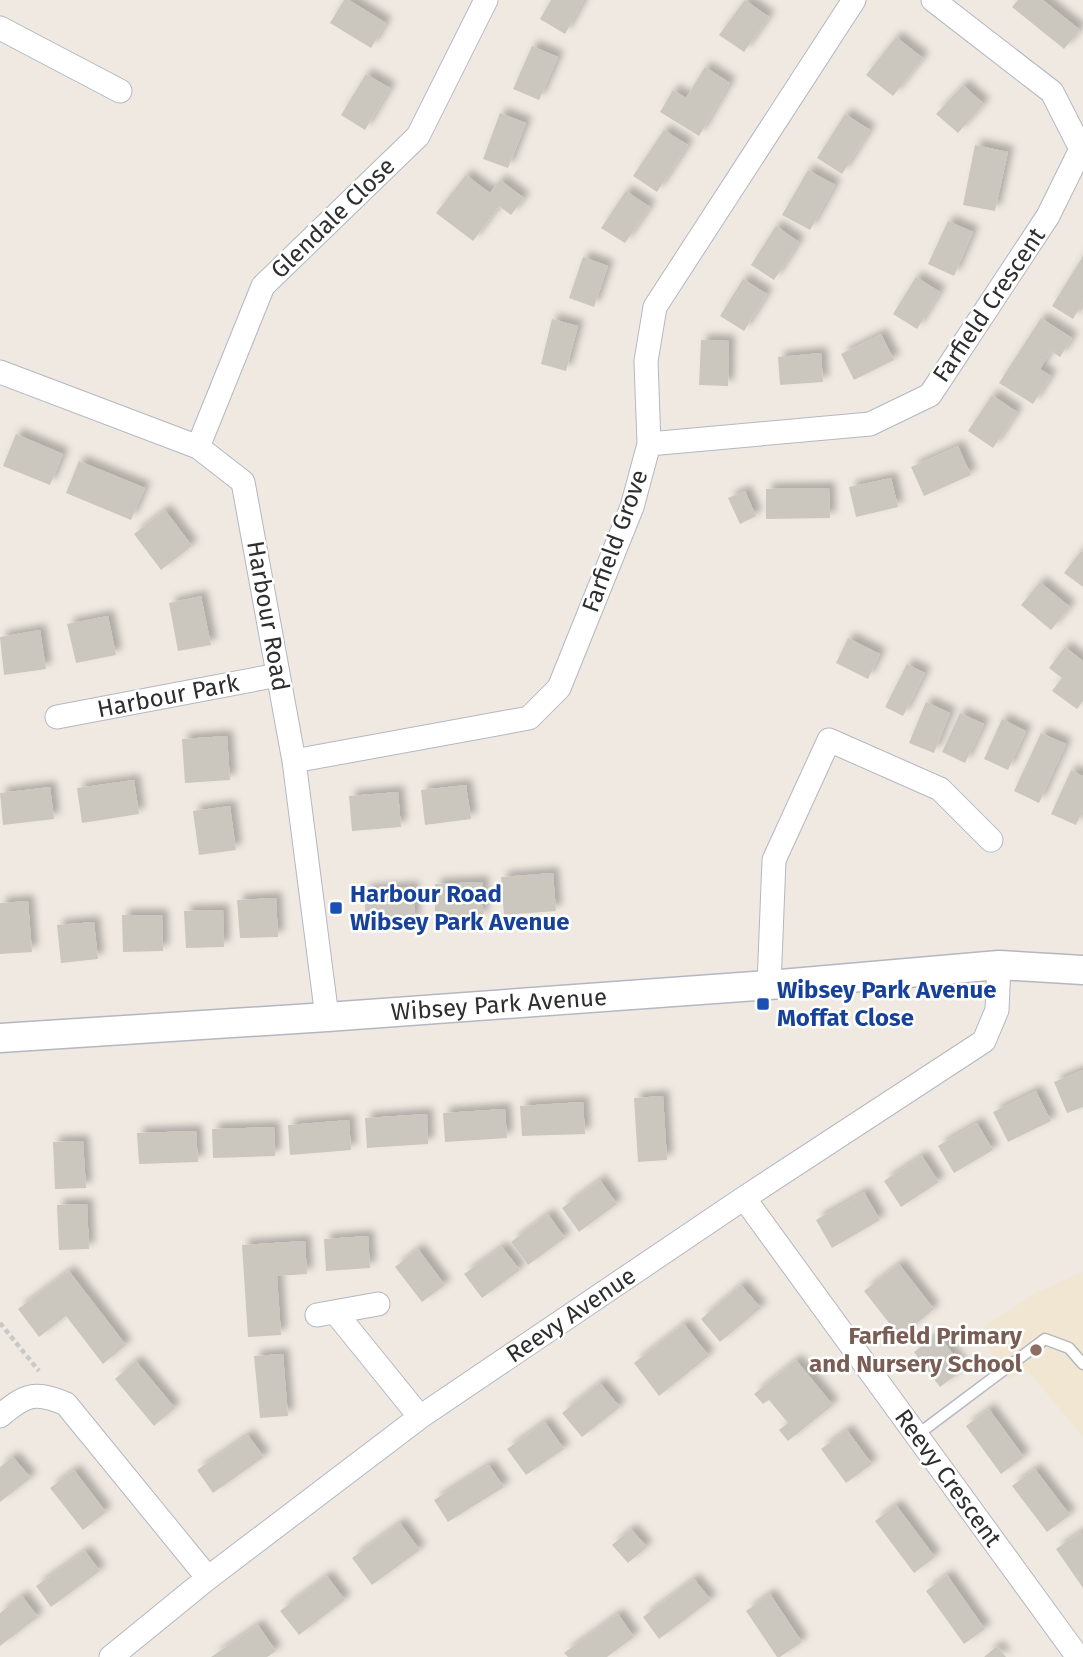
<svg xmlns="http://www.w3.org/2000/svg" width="1083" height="1657" viewBox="0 0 1083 1657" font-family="'Fira Sans',sans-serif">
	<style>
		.education { fill: #f0e6d1 }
		.building { fill: #cbc7bf; filter: url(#shadow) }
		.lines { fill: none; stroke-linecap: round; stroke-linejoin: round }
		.service-casing { stroke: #b4b7c1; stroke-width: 13 }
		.minor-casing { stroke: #b4b7c1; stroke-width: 25 }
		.tertiary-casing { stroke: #b4b7c1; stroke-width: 31 }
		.path { stroke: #c9c9c9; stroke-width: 4.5; stroke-dasharray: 5 3.5; stroke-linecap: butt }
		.service { stroke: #fff; stroke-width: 10 }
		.minor { stroke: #fff; stroke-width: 23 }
		.tertiary { stroke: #fff; stroke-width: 28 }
		.transit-dot { fill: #1a4fb4; stroke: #fff; stroke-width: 2.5 }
		.education-dot { fill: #8d6e63; stroke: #fff; stroke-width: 2.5 }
		.labels { text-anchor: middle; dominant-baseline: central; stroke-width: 5; stroke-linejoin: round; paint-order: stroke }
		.street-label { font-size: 24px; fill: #2e2e2e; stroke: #fff }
		.transit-label { font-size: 24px; font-weight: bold; fill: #164399; stroke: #fff; text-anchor: start }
		.education-label { font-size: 24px; font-weight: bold; fill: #785e54; stroke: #fff; text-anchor: end }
	</style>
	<defs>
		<filter id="shadow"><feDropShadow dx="6" dy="-6" stdDeviation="3.5" flood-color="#0004"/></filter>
	</defs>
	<rect width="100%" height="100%" fill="#efe9e1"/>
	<path class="education" d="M1083 1272V1437L1028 1371 1008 1380 978 1330 1039 1291Z"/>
	<path class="building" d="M344 0H349L386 23 371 48 330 23Z
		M551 0H584L565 34 540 19Z
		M745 0 769 17 744 52 719 35Z
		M1018 0H1043L1080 30 1064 49 1012 7Z
		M896 37 923 58 893 96 866 75Z
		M532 46 558 57 539 100 513 89Z
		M705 67 730 83 699 136 660 112 673 90 686 98Z
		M366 74 390 88 365 130 341 115Z
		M963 85 984 104 958 133 936 114Z
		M500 113 526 123 508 168 483 159Z
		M845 114 870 130 842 174 817 158Z
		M664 130 688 145 657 192 633 176Z
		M975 145 1008 152 995 211 963 205Z
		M808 170 835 185 810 230 782 215Z
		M466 175 490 193 500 180 524 198 511 215 499 206 473 241 436 213Z
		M626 191 650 207 625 243 601 228Z
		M948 221 973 232 954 276 928 264Z
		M776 226 799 242 774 280 751 265Z
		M1083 256V302L1073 319 1052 306Z
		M583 257 608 266 594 307 569 298Z
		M916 277 940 292 917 329 893 314Z
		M743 279 767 294 744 331 720 316Z
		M1041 318 1072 338 1060 357 1051 351 1040 369 1051 376 1033 404 999 383Z
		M552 319 578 326 566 371 541 364Z
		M881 334 894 360 854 380 841 354Z
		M701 340 729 341 728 386 699 385Z
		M821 353 823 382 780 385 778 357Z
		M992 395 1017 412 993 448 968 431Z
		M16 434 63 454 50 485 3 466Z
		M958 446 971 475 924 496 911 467Z
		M79 461 145 488 131 520 66 493Z
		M891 478 898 507 856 517 849 487Z
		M829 488 830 518 766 519V489Z
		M745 491 756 516 740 524 728 498Z
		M165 510 192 546 161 570 134 534Z
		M1081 551 1083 552V587L1064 573Z
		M1040 582 1070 607 1051 630 1021 605Z
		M201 596 211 645 178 651 169 603Z
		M108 616 116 655 76 663 67 624Z
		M40 630 46 669 4 675 0 637Z
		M848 638 880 654 868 679 836 663Z
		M1065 647 1083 661V701L1077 709 1052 691 1062 678 1049 668Z
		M907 664 925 673 903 716 885 707Z
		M926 702 950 713 934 753 909 743Z
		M960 713 984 724 965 763 942 752Z
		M1002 719 1026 731 1008 770 984 759Z
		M1041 733 1066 744 1039 803 1014 791Z
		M227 736 230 780 185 783 182 739Z
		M1071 770 1083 776V810L1076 825 1051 814Z
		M134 780 139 814 82 823 77 788Z
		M466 785 471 819 425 825 421 790Z
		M50 787 54 819 3 825 0 793Z
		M398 792 401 827 352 831 349 796Z
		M230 806 236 850 199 855 193 811Z
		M553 873 556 911 504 915 501 877Z
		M483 882V917L435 918V884Z
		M413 887 415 921 366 924 364 890Z
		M276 898 278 937 240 938 237 900Z
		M28 901 32 952 0 954V903Z
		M223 910 224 947 186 948 184 911Z
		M122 915H162L163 951 123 952Z
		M94 922 98 959 61 963 57 925Z
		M1083 1070V1107L1067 1113 1054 1082Z
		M1036 1091 1051 1121 1008 1142 993 1112Z
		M663 1096 667 1160 638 1162 634 1098Z
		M583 1102 585 1134 522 1136 520 1106Z
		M505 1109 507 1138 445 1142 443 1113Z
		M427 1114 428 1144 367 1148 365 1118Z
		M349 1120 351 1150 290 1155 288 1125Z
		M977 1123 993 1150 954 1173 938 1146Z
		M274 1127 275 1156 213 1158 212 1129Z
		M196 1131 198 1162 139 1164 137 1133Z
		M83 1141 86 1188 55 1189 53 1142Z
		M922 1156 939 1182 901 1207 884 1181Z
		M600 1180 617 1204 579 1232 562 1208Z
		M864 1192 880 1220 832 1248 816 1220Z
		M87 1204 89 1249 59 1250 57 1205Z
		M548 1214 565 1238 528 1265 511 1242Z
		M368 1236 370 1268 326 1271 324 1239Z
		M305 1241 307 1274 277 1276 281 1335 248 1337 242 1245Z
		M502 1247 520 1270 482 1298 464 1274Z
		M418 1249 445 1285 422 1302 395 1267Z
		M899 1264 934 1309 900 1337 864 1291Z
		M69 1271 126 1345 103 1364 66 1316 39 1337 18 1309Z
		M741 1285 761 1308 720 1342 701 1319Z
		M684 1324 709 1356 659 1396 634 1363Z
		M938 1334 964 1369 940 1387 914 1352Z
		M283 1354 288 1416 260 1418 254 1356Z
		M796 1360 833 1405 788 1441 779 1430 788 1423 769 1400 763 1404 754 1394Z
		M136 1361 175 1408 154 1426 115 1379Z
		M600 1383 620 1407 582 1437 562 1413Z
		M989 1409 1024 1457 1001 1474 966 1426Z
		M545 1422 564 1449 526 1475 507 1449Z
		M847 1430 872 1464 846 1483 821 1449Z
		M248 1435 264 1457 213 1493 197 1470Z
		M13 1457 31 1478 0 1502V1467Z
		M489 1465 504 1487 448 1522 434 1500Z
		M1035 1469 1070 1515 1047 1532 1012 1486Z
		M74 1470 106 1512 83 1530 50 1488Z
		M896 1505 935 1557 914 1573 875 1521Z
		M400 1523 420 1550 372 1585 352 1558Z
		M631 1529 647 1547 628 1563 612 1545Z
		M1081 1532 1083 1535V1588L1056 1549Z
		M85 1551 100 1571 51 1607 36 1586Z
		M947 1575 985 1629 964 1644 926 1591Z
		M327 1576 345 1600 299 1635 280 1611Z
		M694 1579 711 1600 659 1639 643 1617Z
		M770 1594 802 1642 780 1657H777L746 1611Z
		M22 1596 38 1617 0 1646V1613Z
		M618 1614 634 1637 607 1657H568L564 1653Z
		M258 1625 276 1651 267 1657H211Z
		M997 1646 1006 1657H984Z"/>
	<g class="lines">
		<g class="service-casing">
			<path id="service" d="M917 1435 1045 1339 1069 1348 1083 1364"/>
		</g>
		<g class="minor-casing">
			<path id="minor" d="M0 28 120 91
				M0 372 198 447 243 482 294 761 327 1017
				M649 444 870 424 930 395 1048 216 1081 149 1052 92 933 0
				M198 447 263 286 418 136 486 0
				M57 717 278 675
				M294 761 529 718 559 688 632 507 649 444 646 361 655 307 854 0
				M769 985 774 860 829 740 940 789 991 840
				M744 1198 1078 1657
				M335 1312 420 1417
				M317 1315 378 1304
				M0 1416C25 1395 35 1390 66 1404L208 1578
				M111 1657 208 1578 420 1417 744 1198 984 1041 997 1010 999 965"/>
		</g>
		<g class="tertiary-casing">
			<g id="tertiary">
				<path id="s1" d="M0 1038 327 1017 769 985 999 965 1083 970"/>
			</g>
		</g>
		<path class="path" d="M0 1323 39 1371"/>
		<use href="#service" class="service"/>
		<use href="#minor" class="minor"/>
		<use href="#tertiary" class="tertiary"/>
	</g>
	<g class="transit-dot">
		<rect x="329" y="901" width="14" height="14" rx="3.5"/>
		<rect x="756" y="997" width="14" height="14" rx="3.5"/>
	</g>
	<circle class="education-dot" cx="1036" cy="1350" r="7"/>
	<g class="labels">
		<g class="street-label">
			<text transform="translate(333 218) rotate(-44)">Glendale Close</text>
			<text transform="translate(989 305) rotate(-56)">Farfield Crescent</text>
			<text transform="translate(615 541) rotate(-70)">Farfield Grove</text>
			<text transform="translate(268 616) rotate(80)">Harbour Road</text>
			<text transform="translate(168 696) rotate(-11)">Harbour Park</text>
			<text stroke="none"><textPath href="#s1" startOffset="500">Wibsey Park Avenue</textPath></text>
			<text transform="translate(571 1315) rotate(-34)">Reevy Avenue</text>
			<text transform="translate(948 1478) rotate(54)">Reevy Crescent</text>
		</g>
		<g class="transit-label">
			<text x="350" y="894">Harbour Road<tspan x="350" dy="28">Wibsey Park Avenue</tspan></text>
			<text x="777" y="990">Wibsey Park Avenue<tspan x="777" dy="28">Moffat Close</tspan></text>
		</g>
		<g class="education-label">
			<text x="1022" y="1336">Farfield Primary<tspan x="1022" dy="28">and Nursery School</tspan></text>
		</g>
	</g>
</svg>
